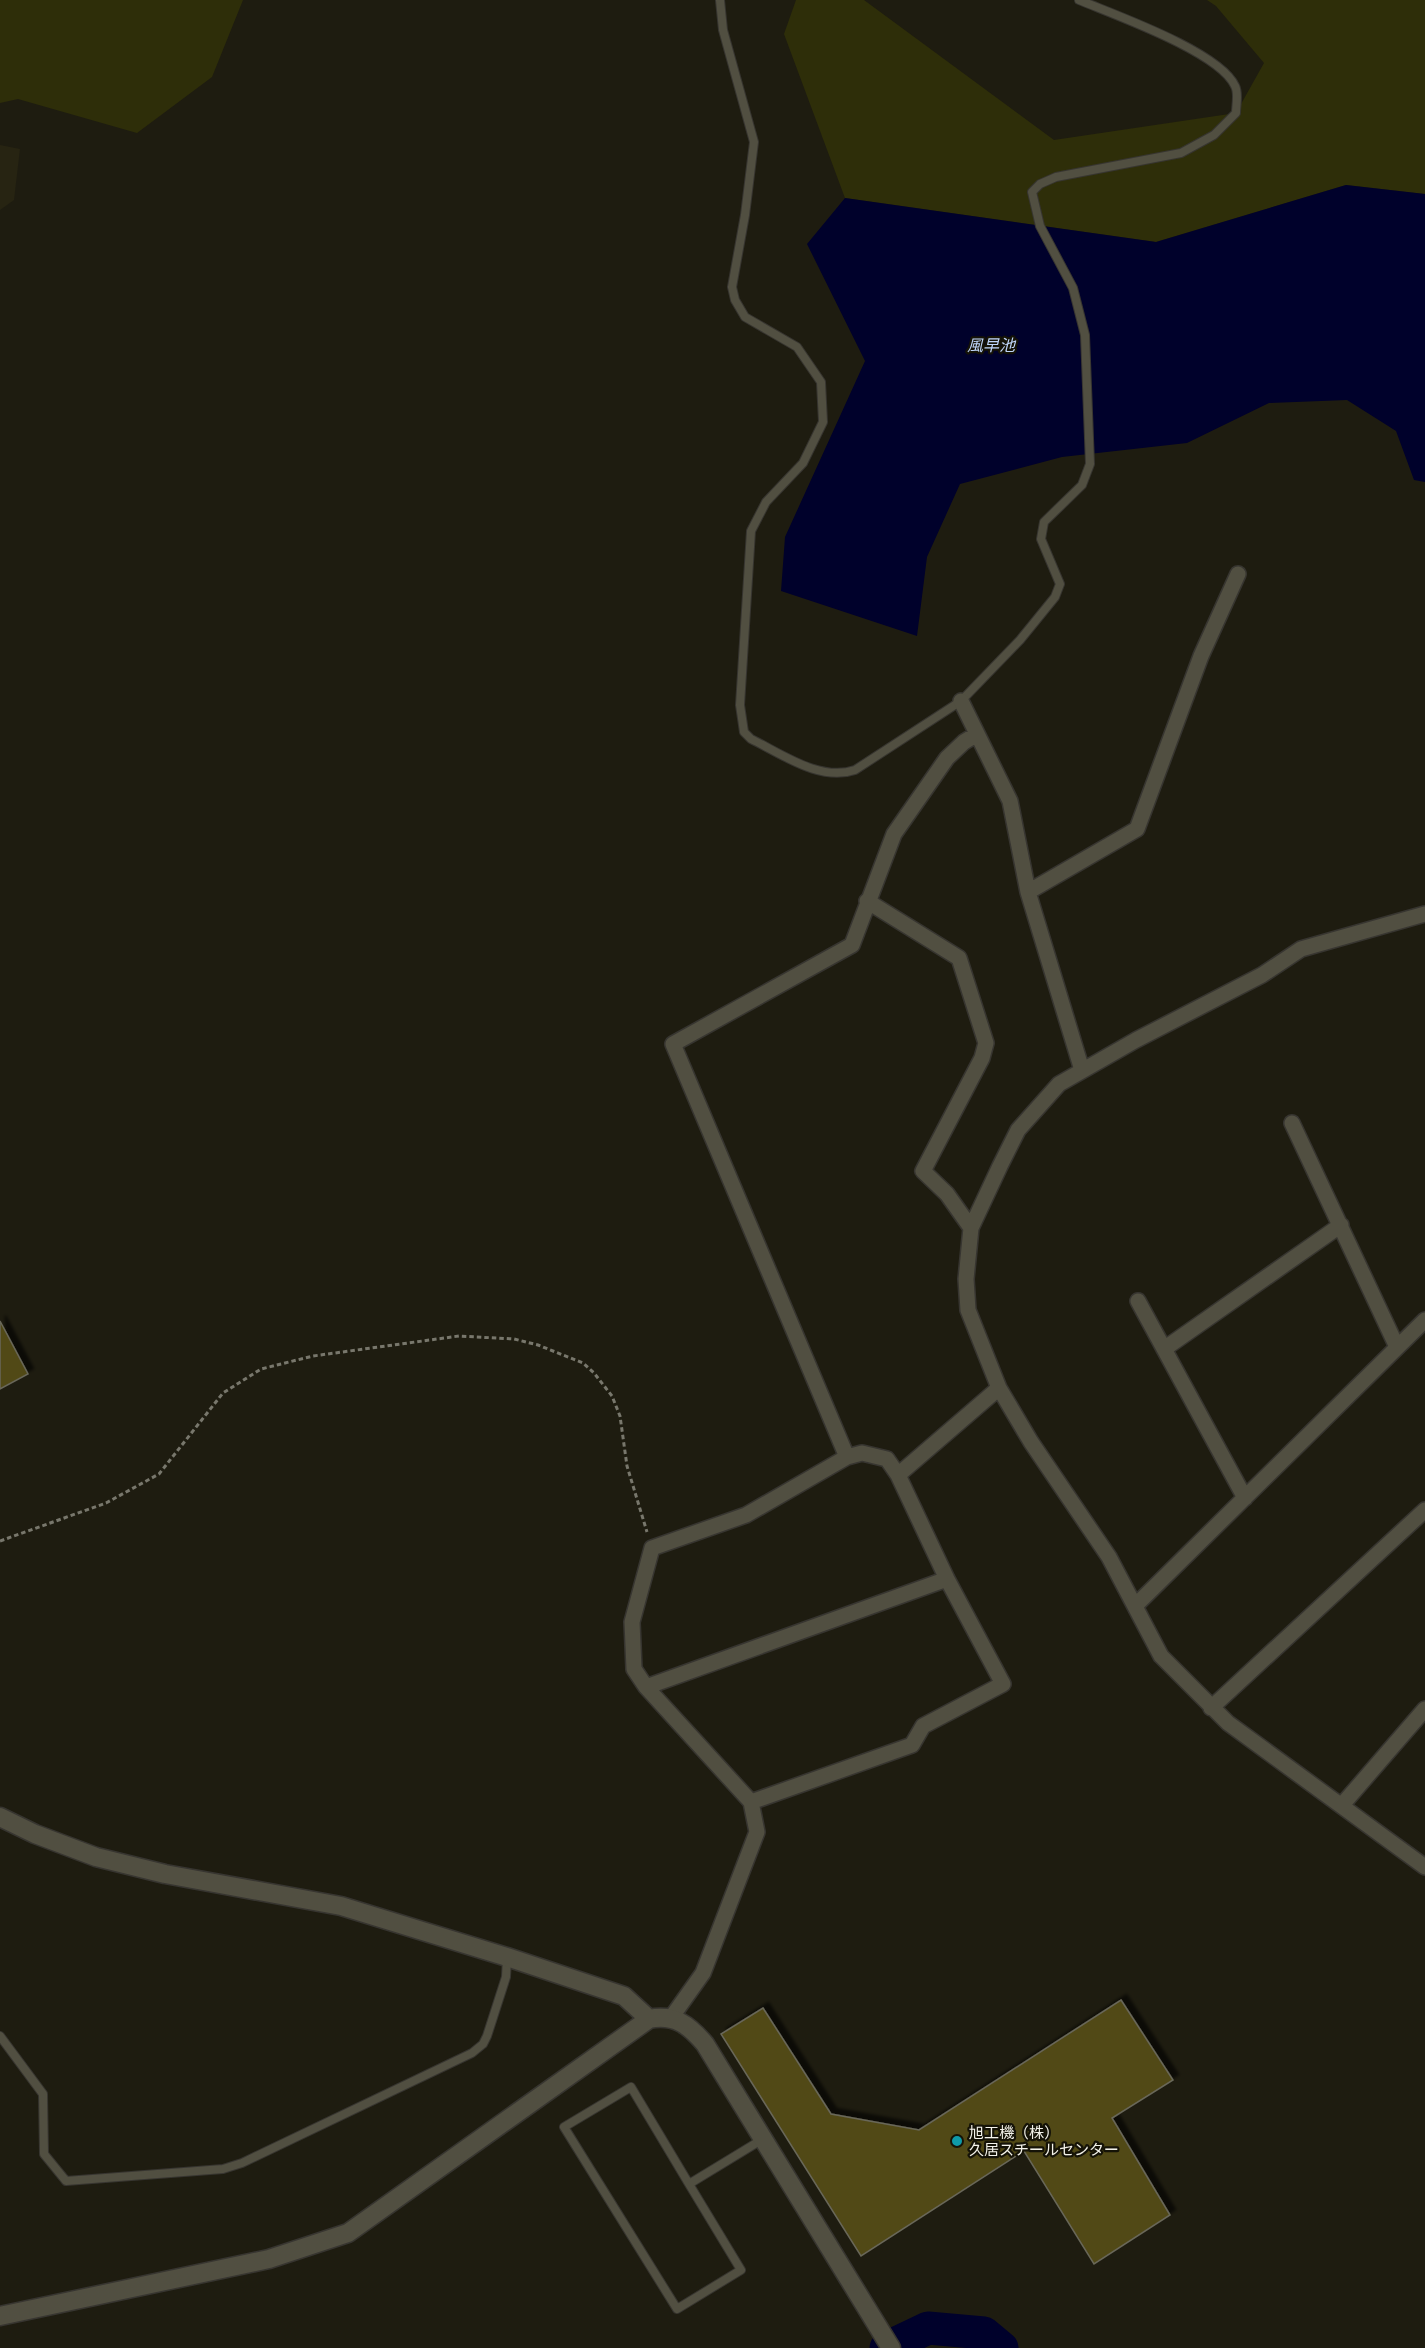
<svg xmlns="http://www.w3.org/2000/svg" width="1425" height="2348" viewBox="0 0 1425 2348" font-family="'Noto Sans','Noto Sans JP',sans-serif">
	<style>
		.built { fill: #272412 }
		.green { fill: #2e2e09 }
		.water { fill: #00012b }
		.lines { fill: none; stroke-linecap: round; stroke-linejoin: round }
		.river { stroke: #00012b; stroke-width: 33 }
		.building { fill: #514918; stroke: #696759; stroke-width: 1.5; filter: url(#shadow) }
		.lane-casing { stroke: #373530; stroke-width: 10 }
		.street-casing { stroke: #373530; stroke-width: 18 }
		.secondary-casing { stroke: #373530; stroke-width: 21 }
		.path { stroke: #78776c; stroke-width: 3; stroke-dasharray: 4.5 3; stroke-linecap: butt }
		.lane { stroke: #514f41; stroke-width: 8 }
		.street { stroke: #514f41; stroke-width: 15 }
		.secondary { stroke: #514f41; stroke-width: 18 }
		.culture-dot { fill: #0f9aa8; stroke: #151307; stroke-width: 2 }
		.labels { text-anchor: middle; dominant-baseline: central; stroke-width: 4.5; stroke-linejoin: round; paint-order: stroke }
		.poi-label { font-size: 15px; fill: #f4f3ea; stroke: #151307; text-anchor: start }
		.water-label { font-size: 16px; font-style: italic; fill: #bed4f9; stroke: #151307 }
	</style>
	<defs>
		<filter id="shadow"><feDropShadow dx="5.5" dy="-5.5" stdDeviation="1.5" flood-color="#0009"/></filter>
	</defs>
	<rect width="100%" height="100%" fill="#1e1c10"/>
	<path class="built" d="M0 145 20 149 14 200 0 210Z"/>
	<path class="green" d="M0 0H243L212 77 137 133 18 99 0 103Z
		M796 0H864L1054 140 1236 113 1264 63 1216 6 1207 0H1425V194L1346 185 1156 242 845 198 784 34Z"/>
	<path class="water" d="M1346 185 1425 194V482L1414 480 1396 431 1347 400 1269 403 1187 443 1062 457 960 484 927 557 917 636 781 591 785 537 865 361 807 244 845 198 1156 242Z"/>
	<g class="lines">
		<path class="river" d="M886 2348 928 2328 984 2333 1002 2348"/>
	</g>
	<path class="building" d="M0 1321 28 1374 0 1389Z
		M1121 2000 1173 2080 1112 2118 1170 2215 1094 2264 1024 2151 861 2256 721 2034 763 2008 831 2114 919 2130Z"/>
	<g class="lines">
		<g class="lane-casing">
			<path id="lane" d="M720 0 723 30 754 142 745 215 732 287 735 300 745 317 797 347 821 382 823 422 803 463 766 502 751 531 740 705 744 732 751 739C782 754 820 782 855 770L961 701 1020 640 1055 597 1060 584 1041 539 1044 522 1082 485 1090 464 1085 335 1073 288 1040 226 1032 192 1040 184 1056 177 1181 153 1214 135 1236 113C1236 105 1239 93 1235 86 1220 52 1115 15 1079 0
				M0 2036 43 2094 44 2154 66 2181 223 2169 242 2163 472 2053 483 2044 487 2036 506 1977 507 1958
				M689 2184 631 2087 564 2127 677 2309 741 2270 689 2184 763 2139"/>
		</g>
		<g class="street-casing">
			<path id="street" d="M961 701 1010 801 1028 892 1082 1070
				M1028 892 1137 829 1201 656 1238 574
				M867 901 959 958 986 1043 982 1058 923 1171 947 1194 971 1228
				M1425 914 1301 949 1262 975 1136 1040 1059 1084 1018 1130 1000 1166 971 1228 966 1279 968 1310 999 1388 1031 1442 1109 1557 1161 1656 1228 1723 1425 1867
				M1292 1123 1397 1347
				M1138 1301 1245 1498
				M1164 1349 1341 1225
				M862 1453 887 1459 898 1475 947 1579 1003 1684 923 1726 912 1745 751 1802 646 1687 634 1669 632 1622 652 1548 746 1515 847 1457Z
				M847 1457 673 1044 852 945 894 834 947 758 964 742 977 734
				M898 1475 999 1388
				M1135 1606 1425 1320
				M646 1687 947 1579
				M1211 1708 1425 1510
				M1342 1805 1425 1709
				M671 2018 703 1973 757 1832 751 1802"/>
		</g>
		<g class="secondary-casing">
			<path id="secondary" d="M0 1817 35 1834 96 1857 165 1874 341 1906 507 1957 624 1996 649 2019
				M0 2316 269 2259 348 2233 649 2019C675 2014 689 2025 705 2044L891 2348"/>
		</g>
		<path class="path" d="M0 1541 106 1503 159 1474 223 1393 261 1369 313 1356 459 1336 514 1339 538 1345 583 1363 594 1373 612 1396 620 1416 627 1466 647 1532"/>
		<use href="#lane" class="lane"/>
		<use href="#street" class="street"/>
		<use href="#secondary" class="secondary"/>
	</g>
	<circle class="culture-dot" cx="957" cy="2141" r="6"/>
	<g class="labels">
		<g class="poi-label">
			<text x="969" y="2132">旭工機（株）<tspan x="969" dy="17">久居スチールセンター</tspan></text>
		</g>
		<g class="water-label">
			<text x="991" y="345">風早池</text>
		</g>
	</g>
</svg>
